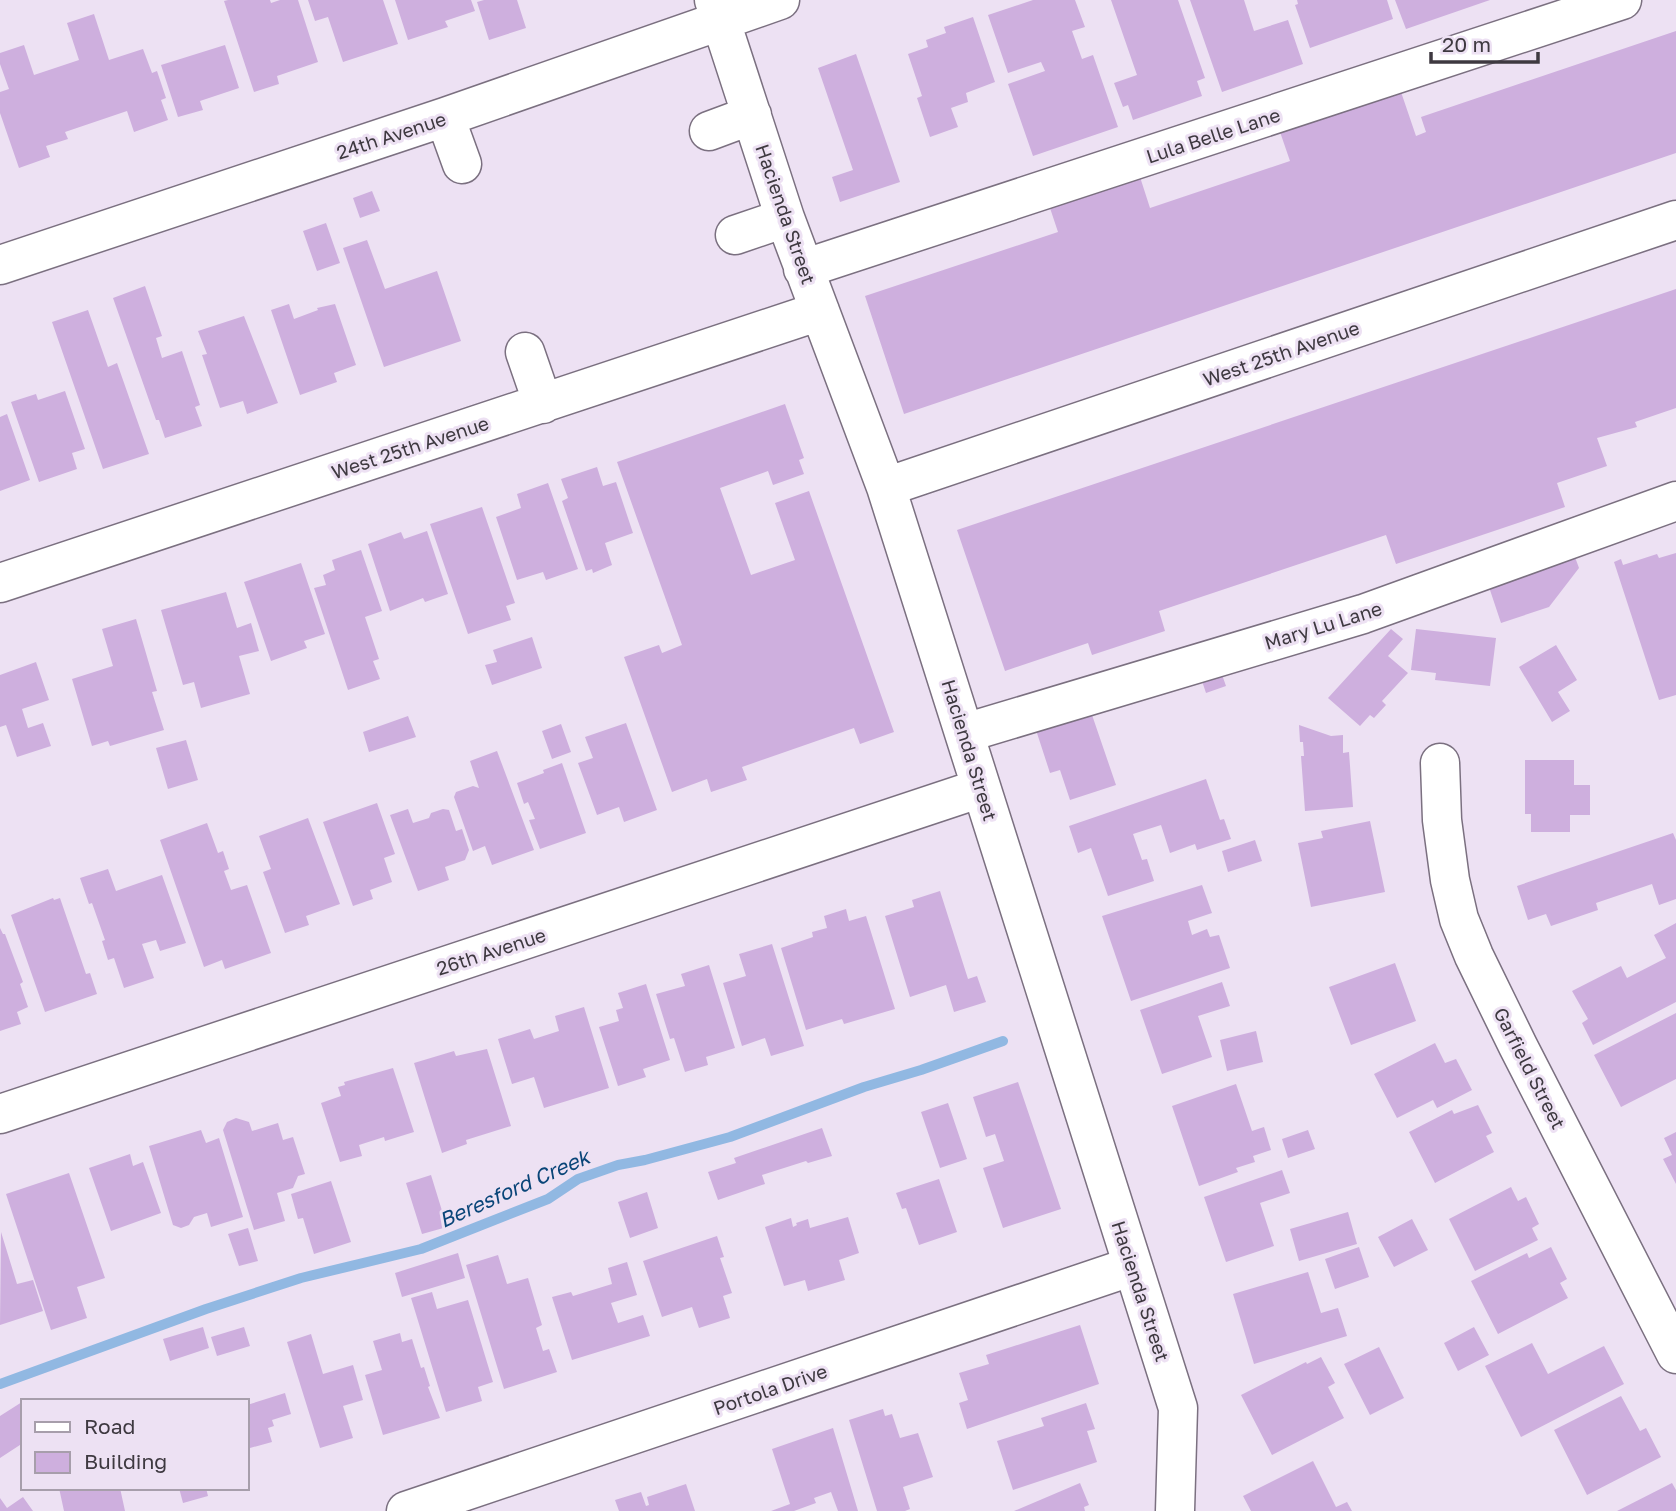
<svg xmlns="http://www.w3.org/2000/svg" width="1676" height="1511" viewBox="0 0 1676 1511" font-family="'Golos Text',sans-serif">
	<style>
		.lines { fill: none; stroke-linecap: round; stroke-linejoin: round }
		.stream { stroke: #91b8e2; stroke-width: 10 }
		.building { fill: #ceafde }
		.minor-casing { stroke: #7b7080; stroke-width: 41 }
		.minor { stroke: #fff; stroke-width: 38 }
		.labels { text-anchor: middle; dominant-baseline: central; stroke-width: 6; stroke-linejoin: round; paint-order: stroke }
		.street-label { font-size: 19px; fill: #3e3940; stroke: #ede1f3 }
		.water-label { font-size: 21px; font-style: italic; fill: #094578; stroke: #ede1f3 }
	</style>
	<rect width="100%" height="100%" fill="#ede1f3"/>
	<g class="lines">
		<path class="stream" d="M0 1384 206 1309 301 1278 421 1249 548 1199 578 1179 618 1165 645 1160 730 1137 864 1087 921 1070 1003 1041"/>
	</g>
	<path class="building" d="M228 0H270L271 3 280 0H298L318 62 277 76 279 84 254 92 224 1Z
		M308 0H383L398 44 343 62 328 17 315 21Z
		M395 0H471L475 11 445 21 448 27 408 40Z
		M484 0H517L526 28 489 40 477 2Z
		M1033 0H1075L1085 27 1072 31 1082 59 1093 55 1118 127 1033 156 1008 84 1045 71 1041 62 1008 73 988 15Z
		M1111 0H1178L1205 78 1197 81 1202 96 1133 120 1128 105 1123 107 1114 83 1137 75Z
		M1190 0H1244L1254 31 1288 20 1303 64 1222 92Z
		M1297 0H1387L1393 19 1310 48 1295 5 1298 4Z
		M1395 0H1490L1406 29Z
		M94 14 109 60 143 49 152 73 157 71 166 98 161 100 168 120 134 132 127 111 65 132 68 139 46 146 50 157 19 168 0 113V92L9 89 0 64V53L24 45 34 75 79 60 67 23Z
		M973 17 995 82 966 93 968 102 951 108 958 127 930 137 917 98 922 96 908 54 928 47 926 40 946 33 944 27Z
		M1676 31V153L904 414 865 296 1058 232 1050 208 1140 177 1150 208 1290 161 1279 129 1400 89 1416 136 1426 132 1421 117Z
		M225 45 239 88 200 101 203 110 178 117 161 65Z
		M856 54 900 182 840 202 832 177 853 170 818 68Z
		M372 191 380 211 360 218 353 198Z
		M326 223 340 263 317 271 303 231Z
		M367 240 385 289 437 271 461 341 384 367 343 248Z
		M145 286 162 336 156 338 162 358 182 351 200 405 195 407 202 426 165 438 159 420H156L113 298Z
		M1676 289V408L1635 422 1637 427 1597 438 1607 466 1557 483 1565 507 1396 564 1386 535 1159 611 1165 631 1092 655 1088 643 1005 671 957 530Z
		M289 304 294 319 318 310 317 308 335 304 356 365 334 373 337 382 300 395 271 310Z
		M88 310 108 367 117 363 149 454 103 469 52 322Z
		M244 316 278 403 247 414 243 401 220 408 202 355 207 354 198 331Z
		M65 391 85 449 72 453 77 469 39 482 11 402 36 394 38 400Z
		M785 404 804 458 799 460 804 474 773 485 768 471 720 488 751 575 795 560 775 503 809 491 894 732 860 744 854 728 742 767 747 780 711 792 707 779 672 792 624 657 659 645 662 653 682 645 617 462Z
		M7 414 30 480 0 491V417Z
		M597 467 603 486 616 482 633 533 605 543 612 565 593 573 592 569 586 571 562 501 568 498 561 479Z
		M548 483 578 569 546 580 543 572 517 580 496 517 521 508 517 494Z
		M482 507 515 603 506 606 511 620 468 634 430 524Z
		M427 531 448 594 425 602 423 598 390 611 368 544 401 532 404 539Z
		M1572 549 1579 568 1549 607 1501 623 1486 578Z
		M361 550 382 611 365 617 379 659 373 661 380 679 348 690 314 588 326 585 323 575 335 570 332 560Z
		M1676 553V695L1659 700 1614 562 1621 559 1623 565 1657 554 1659 558Z
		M301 563 325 634 304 641 307 648 271 661 244 582Z
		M226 592 237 628 251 623 259 651 239 656 250 694 201 708 194 682 183 685 161 610Z
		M136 619 157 691 152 692 164 730 110 746 108 741 92 746 72 679 113 666 102 629Z
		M1391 629 1403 639 1388 656 1408 673 1382 701 1386 705 1374 718 1370 715 1360 726 1328 698Z
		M1416 629 1496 638 1490 686 1435 680 1436 673 1411 670Z
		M532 637 542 668 492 685 485 665 497 662 493 650Z
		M1556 645 1577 680 1558 692 1570 711 1552 722 1519 667Z
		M36 662 49 700 22 709 28 728 43 723 51 746 17 757 6 725 0 727V675Z
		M1220 669 1226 686 1206 693 1200 675Z
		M1091 712 1116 785 1070 800 1060 770 1050 773 1036 730Z
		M408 716 416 737 369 752 363 732Z
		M626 723 657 810 624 822 619 807 597 815 578 763 593 758 585 737Z
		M561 724 571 752 552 759 542 731Z
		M1299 725 1331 736 1343 735V753L1349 752 1353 807 1305 811 1301 756H1304L1303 742H1300Z
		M186 740 198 780 168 789 156 748Z
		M497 751 534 850 492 865 485 846 473 851 454 797 456 792 473 786 479 788 470 761Z
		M1525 760H1574V785H1590V815H1570V832H1531V814H1525Z
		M562 763 586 833 540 849 529 820 535 819 528 802 524 804 517 783 544 773 543 770Z
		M1206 779 1220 820 1224 819 1231 839 1197 850 1195 844 1170 853 1161 825 1133 834 1142 860 1147 859 1154 881 1108 896 1091 848 1078 853 1069 826Z
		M377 803 395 854 384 858 392 882 370 890 373 899 353 906 323 822Z
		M408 809 413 823 429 818 431 813 443 809 449 810 456 831 462 829 469 850 465 860 445 867 449 880 418 891 390 815Z
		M308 818 340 904 306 916 309 925 285 933 263 872 271 869 259 836Z
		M1370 821 1385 892 1311 907 1298 843 1323 838 1321 831Z
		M207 823 218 853 223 851 229 869 224 871 231 890 247 885 271 953 225 969 222 960 204 967 160 840Z
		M1673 833 1676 840V899L1659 905 1652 884 1596 903 1598 910 1551 926 1546 914 1528 920 1517 886Z
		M1255 840 1262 861 1228 872 1222 851Z
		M108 869 116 891 162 875 186 943 160 951 156 940 142 944 154 978 124 988 114 958 108 960 102 941 105 940 92 903 89 904 80 878Z
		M1202 885 1212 913 1188 921 1192 935 1207 929 1210 937 1219 935 1230 968 1131 1001 1102 916Z
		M940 891 968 979 977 976 986 1002 954 1012 946 985 910 997 885 916 914 907 912 900Z
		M53 898 54 900 60 898 86 974 90 973 97 994 45 1012 11 915Z
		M846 909 849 921 866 916 895 1009 844 1024 842 1019 806 1030 781 948 813 937 812 932 827 928 824 916Z
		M1676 923V1002L1593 1045 1582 1023 1588 1019 1572 991 1621 966 1627 978 1666 958 1654 935Z
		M0 928 3 934H5L23 982 20 984 28 1007 17 1012 21 1024 0 1031Z
		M772 944 804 1046 771 1056 765 1038 742 1046 723 983 746 976 739 954Z
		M1395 963 1416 1021 1351 1045 1329 987Z
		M709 965 735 1048 706 1057 708 1065 685 1072 674 1038 670 1039 656 994 685 986 681 974Z
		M1222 982 1230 1006 1198 1016 1212 1057 1162 1074 1140 1010Z
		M646 984 670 1060 643 1069 646 1077 618 1086 599 1027 619 1021 616 1010 623 1008 618 993Z
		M584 1007 609 1088 544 1108 534 1077 512 1084 498 1039 530 1029 534 1039 559 1031 555 1016Z
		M1676 1013V1079L1621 1107 1594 1055Z
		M1256 1031 1263 1062 1227 1071 1220 1040Z
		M1435 1043 1445 1063 1456 1059 1472 1090 1437 1108 1433 1100 1397 1118 1374 1074Z
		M487 1049 511 1126 466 1140 467 1144 442 1153 414 1063 454 1051 456 1056Z
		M393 1068 414 1132 385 1141 384 1137 359 1145 362 1156 340 1162 321 1103 341 1096 338 1087 345 1085 344 1082Z
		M1018 1082 1061 1209 1003 1228 983 1168 1004 1161 995 1134 986 1137 973 1097Z
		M1236 1084 1252 1131 1264 1127 1271 1150 1253 1156 1255 1162 1236 1168 1238 1172 1199 1186 1172 1106Z
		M948 1103 967 1159 940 1168 921 1112Z
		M1478 1105 1492 1133 1486 1136 1494 1152 1435 1183 1409 1132 1452 1110 1454 1114Z
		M236 1118 249 1122 252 1131 278 1123 283 1140 293 1137 305 1174 298 1176 293 1188 277 1193 285 1221 254 1230 223 1130 227 1122Z
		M822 1128 832 1156 808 1163 806 1161 762 1175 765 1184 718 1200 708 1172 736 1163 734 1158Z
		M201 1130 206 1143 219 1138 243 1217 211 1227 207 1213 194 1217 189 1225 181 1228 173 1225 149 1146Z
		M1308 1130 1315 1149 1288 1158 1282 1139Z
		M1676 1132V1184L1663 1159 1672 1155 1664 1138Z
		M130 1154 133 1166 143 1162 161 1213 111 1231 89 1168Z
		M1282 1170 1290 1193 1260 1203 1274 1246 1226 1262 1204 1197Z
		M69 1173 105 1278 77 1287 87 1318 51 1330 6 1194Z
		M431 1175 447 1227 422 1234 406 1183Z
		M939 1179 957 1232 919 1245 906 1208 902 1209 896 1193Z
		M331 1181 351 1242 314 1254 303 1218 298 1219 291 1194Z
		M1511 1187 1518 1201 1526 1197 1539 1224 1532 1228 1538 1240 1475 1271 1449 1219Z
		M647 1192 658 1228 630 1238 618 1202Z
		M1348 1212 1357 1244 1299 1261 1290 1229Z
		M848 1217 859 1253 839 1260 845 1280 808 1291 805 1280 784 1286 765 1227 791 1218 793 1227 797 1225 796 1223 808 1219 810 1228Z
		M1412 1219 1428 1250 1394 1267 1378 1237Z
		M248 1228 258 1261 239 1266 228 1234Z
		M1 1232 17 1284 33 1280 43 1311 0 1325Z
		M717 1236 724 1257 720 1258 732 1293 723 1296 730 1318 699 1328 692 1307 662 1317 643 1261Z
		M1359 1247 1369 1277 1335 1289 1325 1259Z
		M1551 1247 1567 1279 1560 1283 1568 1298 1498 1334 1471 1281 1527 1253 1529 1258Z
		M458 1253 465 1278 402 1297 395 1273Z
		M498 1255 507 1284 528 1278 542 1325 536 1328 543 1351 549 1349 557 1372 504 1389 466 1265Z
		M627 1262 637 1295 611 1303 618 1323 643 1315 650 1336 572 1360 552 1297 571 1292 573 1296 612 1284 608 1268Z
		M1308 1272 1321 1313 1338 1308 1347 1336 1254 1364 1233 1294Z
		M432 1292 437 1309 468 1300 493 1382 478 1387 482 1401 446 1412 411 1298Z
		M1080 1325 1099 1384 967 1429 959 1403 968 1400 959 1373 989 1364 986 1355Z
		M203 1327 209 1348 170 1361 163 1339Z
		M244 1327 250 1346 217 1356 211 1337Z
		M1474 1327 1489 1355 1458 1371 1444 1343Z
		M400 1333 402 1342 412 1339 421 1368 424 1367 430 1386 428 1387 440 1418 383 1435 365 1375 382 1370 373 1341Z
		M311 1334 323 1374 353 1365 363 1400 343 1406 353 1438 320 1448 287 1342Z
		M1532 1343 1548 1374 1604 1346 1624 1384 1521 1437 1485 1366Z
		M1379 1347 1404 1398 1370 1415 1344 1364Z
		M1321 1357 1335 1383 1328 1387 1344 1418 1272 1455 1241 1395 1306 1362 1307 1364Z
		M285 1393 291 1414 272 1420 274 1426 268 1428 272 1442 250 1448 247 1437V1405Z
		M1621 1396 1640 1431 1646 1428 1661 1457 1587 1495 1554 1430Z
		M22 1402 23 1443 0 1458V1416Z
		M1086 1403 1095 1429 1087 1431 1097 1462 1013 1490 997 1441 1044 1426 1041 1418Z
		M883 1409 885 1416 892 1414 900 1438 918 1433 933 1477 903 1487 910 1509 905 1511H877L849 1420Z
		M833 1428 858 1511H838L831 1492 814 1498 816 1503 794 1511H771L790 1504 772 1449Z
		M1313 1461 1336 1507 1347 1502 1352 1511H1251L1243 1496Z
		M1080 1483 1089 1505 1084 1507 1085 1511H1014Z
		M1672 1483 1676 1490V1511H1617Z
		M686 1484 695 1511H619L615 1500 641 1492 646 1506 649 1505 647 1497Z
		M59 1488H120L125 1511H64Z
		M179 1488H206L208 1496 183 1503Z
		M23 1497 33 1511H0V1498L7 1508Z"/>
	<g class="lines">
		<g class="minor-casing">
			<path id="minor" d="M714 0 785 218 886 487 1178 1408 1175 1511
				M445 117 462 164
				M709 131 752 115
				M735 235 785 218
				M0 265 445 117 780 0
				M803 269 1622 0
				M525 352 543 404
				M886 487 1676 220
				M0 583 820 311
				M965 733 1363 614 1676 501
				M1440 763 1442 820 1450 880 1459 919 1474 956 1518 1046 1676 1354
				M0 1114 981 788
				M406 1511 1133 1266"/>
		</g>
		<use href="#minor" class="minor"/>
	</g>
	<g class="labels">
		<g class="street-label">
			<text transform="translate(391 135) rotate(-18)">24th Avenue</text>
			<text transform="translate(1213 135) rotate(-18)">Lula Belle Lane</text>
			<text transform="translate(786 214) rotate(71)">Hacienda Street</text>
			<text transform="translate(1281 353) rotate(-19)">West 25th Avenue</text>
			<text transform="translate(410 447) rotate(-18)">West 25th Avenue</text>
			<text transform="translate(1323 625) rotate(-17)">Mary Lu Lane</text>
			<text transform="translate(970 750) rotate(73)">Hacienda Street</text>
			<text transform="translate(491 951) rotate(-18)">26th Avenue</text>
			<text transform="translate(1530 1068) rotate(63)">Garfield Street</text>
			<text transform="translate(1141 1291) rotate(72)">Hacienda Street</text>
			<text transform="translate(770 1389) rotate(-19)">Portola Drive</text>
		</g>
		<g class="water-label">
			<text transform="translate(514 1188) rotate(-24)">Beresford Creek</text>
		</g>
	</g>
	<rect x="21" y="1399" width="228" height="91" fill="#ede1f3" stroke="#a79eab" stroke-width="2"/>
	<rect x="35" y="1422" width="35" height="10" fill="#ffffff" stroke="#a79eab" stroke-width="2"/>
	<text x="84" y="1434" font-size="21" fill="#3e3940">Road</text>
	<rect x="35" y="1452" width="35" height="21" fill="#ceafde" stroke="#a79eab" stroke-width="2"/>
	<text x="84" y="1469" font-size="21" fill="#3e3940">Building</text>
	<path d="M1431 52v10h107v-10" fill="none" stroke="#3e3940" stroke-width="3.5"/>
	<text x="1442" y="52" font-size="21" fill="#3e3940" stroke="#ede1f3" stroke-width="5" paint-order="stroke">20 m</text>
</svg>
